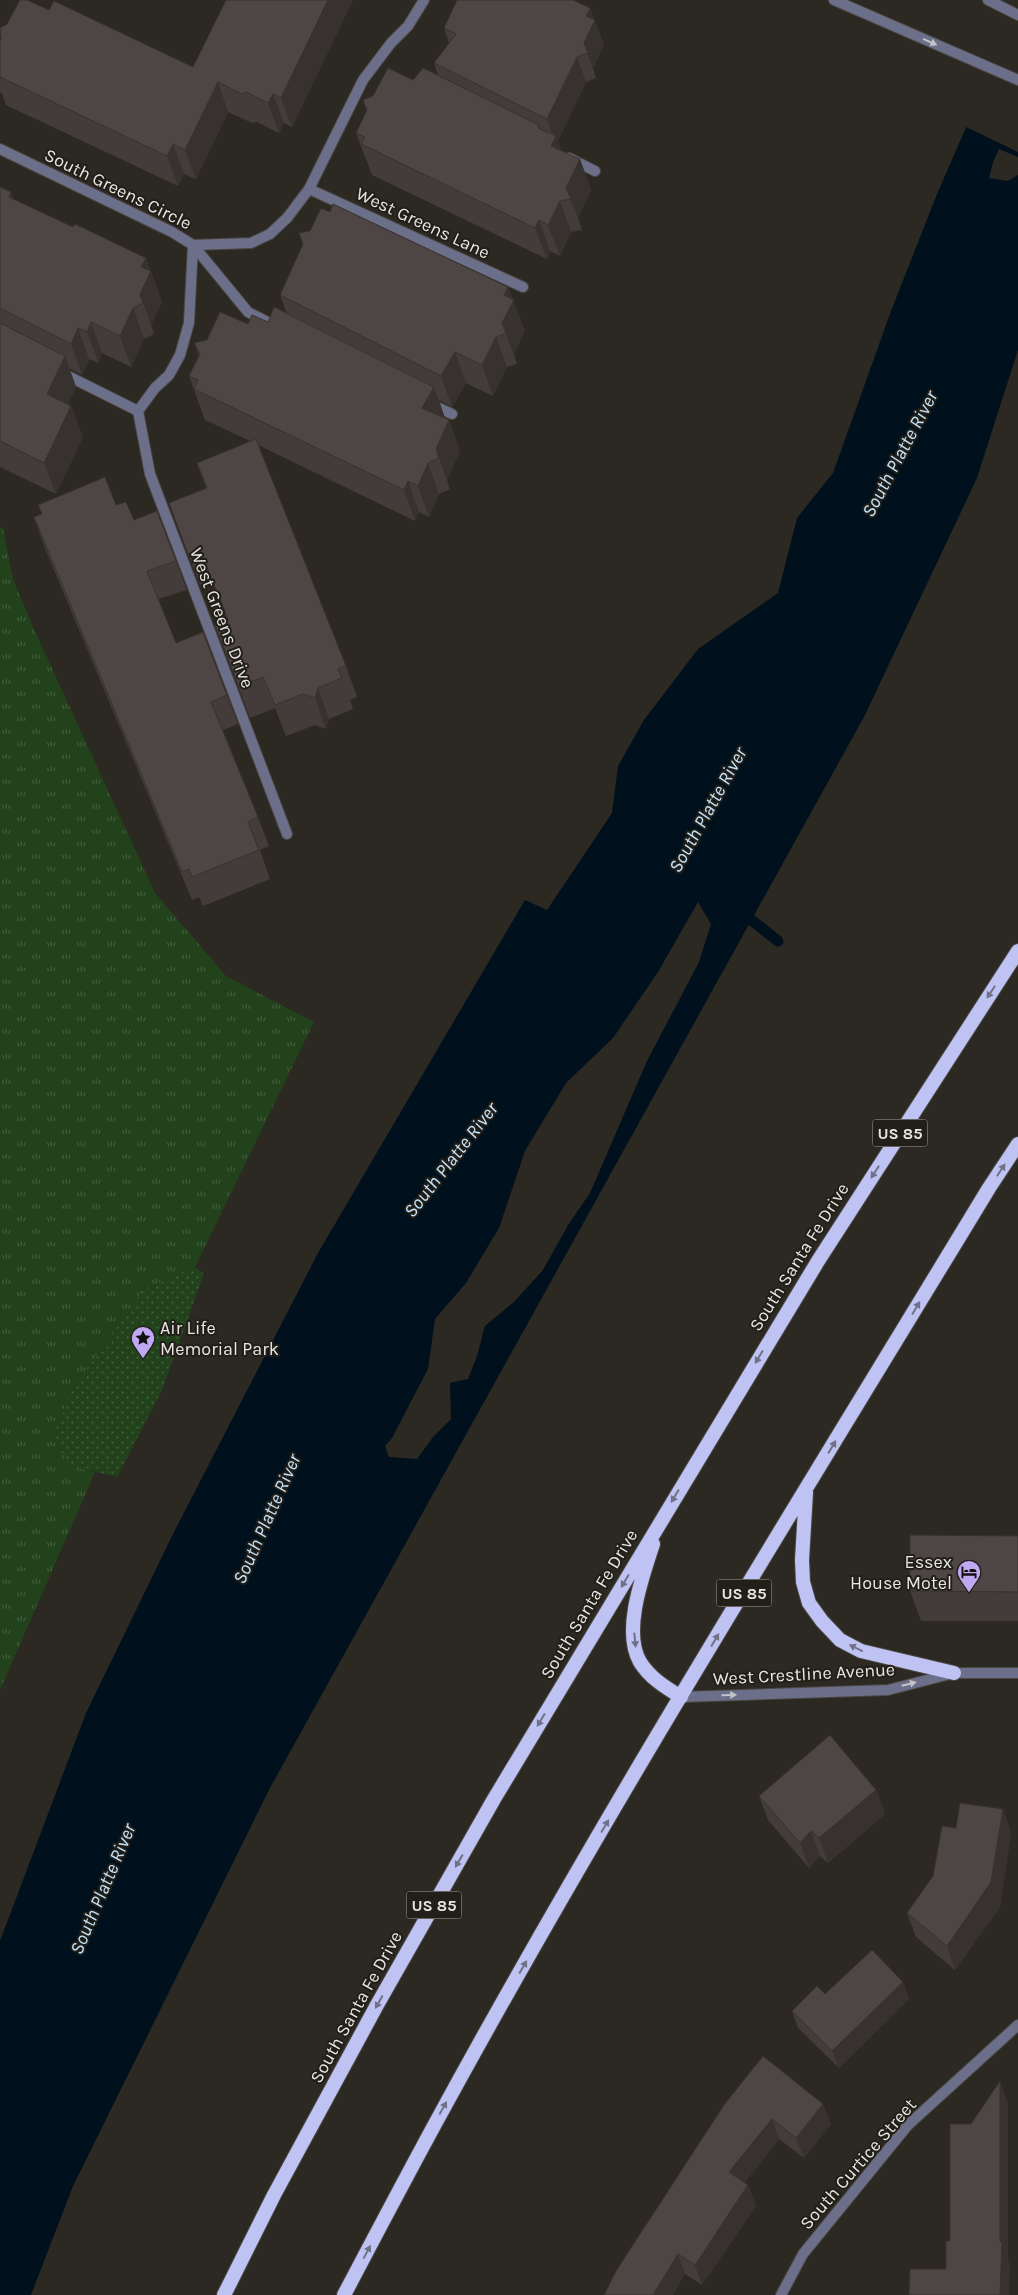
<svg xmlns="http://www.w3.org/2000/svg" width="1018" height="2295" viewBox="0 0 1018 2295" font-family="Karla,sans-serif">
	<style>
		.grass { fill: url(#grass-tufts) }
		.park { fill: url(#park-dots) }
		.water { fill: #00101d; fill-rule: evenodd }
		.pier { fill: #2c2923 }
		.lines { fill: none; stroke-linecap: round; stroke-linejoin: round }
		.stream { stroke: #00101d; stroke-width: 11 }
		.minor-casing { stroke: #4a4742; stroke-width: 12 }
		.tertiary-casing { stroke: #4a4742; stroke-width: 12 }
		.trunk-casing { stroke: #4a4742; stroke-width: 16 }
		.minor { stroke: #6c6f8a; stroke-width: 10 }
		.tertiary { stroke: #6c6f8a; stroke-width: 10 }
		.trunk { stroke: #bec3f4; stroke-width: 14 }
		.wall { fill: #433c3a }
		.shaded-wall { fill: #373130 }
		.building { fill: #4e4644; stroke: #373130 }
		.oneway { fill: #c2c2c8 }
		.oneway2 { fill: #707186 }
		.labels { text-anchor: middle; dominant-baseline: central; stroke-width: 4; stroke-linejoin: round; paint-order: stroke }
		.shield { fill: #221f19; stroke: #acaaa6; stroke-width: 1 }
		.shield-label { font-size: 16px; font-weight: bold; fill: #e7e6e2 }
		.street-label { font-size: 18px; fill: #e7e6e2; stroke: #221f19 }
		.poi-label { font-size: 18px; fill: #e7e6e2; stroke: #221f19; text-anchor: start }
		.water-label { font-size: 19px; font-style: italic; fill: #c3e4fd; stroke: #221f19 }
	</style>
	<defs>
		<pattern id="grass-tufts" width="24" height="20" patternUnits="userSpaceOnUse" patternTransform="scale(1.25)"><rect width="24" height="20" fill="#21421b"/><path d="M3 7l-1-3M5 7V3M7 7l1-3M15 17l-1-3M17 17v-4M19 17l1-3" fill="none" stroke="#415d3c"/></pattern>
		<pattern id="park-dots" width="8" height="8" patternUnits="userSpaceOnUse" patternTransform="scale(1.25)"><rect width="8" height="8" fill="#21421b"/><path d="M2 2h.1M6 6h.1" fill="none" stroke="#415d3c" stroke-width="1.8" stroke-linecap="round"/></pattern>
	</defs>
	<rect width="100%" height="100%" fill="#2c2923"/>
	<path class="grass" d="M0 526 3 529 13 579 33 627 155 893 226 976 314 1022 195 1267 144 1289 68 1465 95 1472 0 1690Z"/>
	<path class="park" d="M195 1267 204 1274 162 1390 117 1477 68 1465 53 1437 72 1389 144 1289Z"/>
	<path class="water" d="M1018 8V157L999 149 993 162 989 178 1008 181 1018 175V350L977 478 864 717 270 1788 73 2186 31 2295H0V1941L86 1713 174 1532 318 1253 525 900 547 910 612 813 618 766 644 720 698 649 778 593 797 518 833 473 891 311 937 194ZM698 902 711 924 699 962 647 1061 590 1193 568 1225 543 1270 514 1302 485 1326 477 1356 468 1379 450 1383 451 1419 433 1437 417 1459 389 1457 385 1446 392 1438 428 1369 435 1319 466 1283 499 1228 525 1151 566 1083 613 1038 658 972Z"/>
	<path class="pier" d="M1018 6V152L964 126Z"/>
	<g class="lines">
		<path class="stream" d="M740 911 778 941"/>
		<g class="minor-casing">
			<path id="minor" d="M0 149 172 232 193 245 251 243 270 234 287 218 309 189 363 80 391 43 408 26 424 0
				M569 158 595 171
				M309 189 523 287
				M193 245 248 312 279 328
				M62 373 138 411 155 388 169 375 180 355 189 323 193 245
				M430 404 452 414
				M138 411 150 474 287 834
				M681 1697 888 1690 954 1673H1018
				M781 2295 803 2254 908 2125 1018 2025"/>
		</g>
		<g class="tertiary-casing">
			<path id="tertiary" d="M834 0 1018 80
				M988 0 1018 15"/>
		</g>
		<g class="trunk-casing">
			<path id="trunk" d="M806 1492 802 1560 803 1582 809 1603 822 1621 840 1640 861 1651 954 1673
				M653 1544C643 1575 622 1631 640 1662 650 1678 665 1687 681 1697
				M224 2295 274 2195 377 2005 494 1799 818 1261 1018 951
				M344 2295C374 2238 404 2181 435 2124 608 1806 801 1498 989 1188L1018 1144"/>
		</g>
		<use href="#minor" class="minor"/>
		<use href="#tertiary" class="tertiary"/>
		<use href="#trunk" class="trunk"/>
	</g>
	<path class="wall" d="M353 0 292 127 284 123 279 133 257 122 252 123 228 112 196 179 184 174 178 186 6 105 2 93 0 92V41L49 10 193 67Z
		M590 8 604 45 593 68 596 78 586 82 558 141 561 151 580 159 591 190 578 218 582 230 571 232 560 256 550 251 547 259 372 175 356 133 413 80 438 75 434 63 449 43 444 28Z
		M0 187 11 192 13 199 151 271 162 302 151 325 154 334 144 339 131 367 102 353 99 363 89 359 82 375 69 368 76 387 68 404 71 406 83 437 56 494 0 467Z
		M330 212 508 287 525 331 514 354 517 364 507 367 493 396 466 383 452 407 439 400 445 419 449 420 460 451 447 480 450 489 439 494 429 517 419 512 415 521 258 445 346 666 357 697 350 700 353 709 329 719 326 729 315 725 286 736 275 708 250 718 215 625 227 620 212 581 200 585 169 503 206 488 197 463 250 441 205 420 189 376 199 356 194 343 207 340 248 324 268 322 287 314 280 295 310 231Z
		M116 505 176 561 187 590 158 599 176 643 227 695 238 724 223 730 258 817 269 846 260 850 270 879 203 906 199 897 192 900 44 546 34 517Z
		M1018 1536V1621H921L910 1591Z
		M876 1790 885 1814 828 1863 820 1856 809 1868 768 1820 759 1796Z
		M1003 1809 1011 1833 1000 1907 955 1970 916 1937 907 1913 933 1876 956 1828Z
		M903 1982 909 1999 839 2068 798 2028 792 2011 825 1994Z
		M823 2104 831 2124 804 2158 779 2139 744 2183 748 2185 756 2206 702 2285 685 2274 616 2271 724 2105Z"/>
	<path class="shaded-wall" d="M328 0H353L292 127 281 98Z
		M590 8 604 45 593 68 596 78 584 43 586 16Z
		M577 57 586 82 558 141 567 167 551 146 554 140 547 119Z
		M218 82 228 112 196 179 185 150Z
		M273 94 284 123 279 133 268 103Z
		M173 144 184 174 178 186 167 156Z
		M580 159 591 190 578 218 566 188Z
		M11 192 22 223 9 197Z
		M560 201 571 232 560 256 548 225Z
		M539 220 550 251 547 259 535 228Z
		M146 258 162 302 151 325 140 294 141 267Z
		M508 287 525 331 514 354 517 364 502 323 504 295Z
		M133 308 144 339 131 367 120 336Z
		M91 322 102 353 99 363 87 332Z
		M78 328 89 359 82 375 71 344Z
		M496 337 507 367 493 396 482 365Z
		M455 352 466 383 452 407 441 376Z
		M65 356 76 387 58 425 47 394Z
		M434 387 445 418 434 439 422 408Z
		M71 406 83 437 56 494 44 463Z
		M449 420 460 451 447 480 450 489 436 449Z
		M428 463 439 494 429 517 418 486Z
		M408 481 419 512 415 521 404 490Z
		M318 688 329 719 326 729 315 698Z
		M876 1790 885 1814 828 1863 819 1838Z
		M1003 1809 1011 1833 1000 1907 955 1970 947 1946Z
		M811 1831 820 1856 809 1868 800 1843Z
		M903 1982 909 1999 839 2068 832 2051Z
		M1000 2081 1008 2103V2260L1010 2265 1009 2295H1000Z
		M823 2104 831 2124 804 2158 796 2138Z
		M772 2119 779 2139 736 2192 729 2172Z
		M748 2185 756 2206 702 2285 695 2265Z
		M678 2254 685 2274 673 2295H653Z"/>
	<path class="building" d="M20 0H27L49 10 54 1 193 67 226 0H328L281 98 273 94 268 103 246 92 242 94 218 82 185 150 173 144 167 156 0 77V41L1 40 0 28 7 24Z
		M457 0H573L590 8 586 16 595 20 584 43 588 53 577 57 547 119 434 63 456 34 444 28Z
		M388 68 413 80 423 68 539 125 538 128 556 136 551 146 580 159 566 188 571 199 560 201 548 225 539 220 535 228 361 144 365 137 356 133 367 110 363 100 373 96Z
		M0 187 11 192 9 197 73 227 75 224 146 258 141 267 151 271 140 294 143 303 133 308 120 336 91 322 87 332 78 328 71 344 0 308Z
		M333 204 508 287 504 295 514 300 502 323 506 333 496 337 482 365 455 352 441 376 280 295 303 244 299 233 310 231 321 208 330 212Z
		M274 307 434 387 422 408 449 420 436 449 439 458 428 463 418 486 408 481 404 490 194 389 198 380 189 376 200 354 194 343 207 340 220 312 248 324 252 315 268 322Z
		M0 323 65 356 47 394 71 406 44 463 0 441Z
		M256 439 346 666 338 669 342 678 318 688 315 698 303 694 275 705 263 677 239 687 215 625 228 619 200 550 188 554 169 503 207 488 197 463Z
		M105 477 116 505 126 502 134 520 157 511 176 561 147 571 176 643 203 632 227 695 211 702 258 817 248 822 259 850 192 877 189 869 182 872 34 517 42 514 38 505Z
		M910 1535 1018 1536V1592L910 1591Z
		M830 1735 876 1790 819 1838 811 1831 800 1843 759 1796Z
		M960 1803 1003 1809 991 1882 947 1946 907 1913 933 1876 942 1826 956 1828Z
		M872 1950 903 1982 832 2051 792 2011 817 1986 825 1994Z
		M763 2056 823 2104 796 2138 772 2119 729 2172 748 2185 695 2265 678 2254 653 2295H604L616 2271 724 2105Z
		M1000 2081V2242H1002L1000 2295H909L910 2269H946V2241H950V2124H971Z"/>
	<defs><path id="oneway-solid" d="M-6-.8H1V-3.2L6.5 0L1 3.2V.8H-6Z" transform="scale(1.25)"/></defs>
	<g class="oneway">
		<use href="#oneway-solid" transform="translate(930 42) rotate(24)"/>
		<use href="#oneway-solid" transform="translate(909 1684) rotate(-14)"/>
		<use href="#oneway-solid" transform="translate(729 1695) rotate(-2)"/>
	</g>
	<g class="oneway2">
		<use href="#oneway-solid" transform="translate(991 992) rotate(123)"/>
		<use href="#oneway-solid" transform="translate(1001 1170) rotate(-57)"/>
		<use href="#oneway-solid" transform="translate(875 1172) rotate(123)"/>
		<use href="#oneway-solid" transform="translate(916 1308) rotate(-59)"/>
		<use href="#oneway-solid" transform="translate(759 1357) rotate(121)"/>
		<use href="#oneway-solid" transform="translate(832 1447) rotate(-59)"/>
		<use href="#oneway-solid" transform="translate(675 1496) rotate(121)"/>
		<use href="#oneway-solid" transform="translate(625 1581) rotate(121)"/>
		<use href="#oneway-solid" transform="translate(635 1640) rotate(84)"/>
		<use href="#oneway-solid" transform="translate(715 1640) rotate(-59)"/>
		<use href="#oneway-solid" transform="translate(856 1648) rotate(-154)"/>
		<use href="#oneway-solid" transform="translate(541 1720) rotate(121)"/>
		<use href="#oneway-solid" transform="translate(605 1826) rotate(-60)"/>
		<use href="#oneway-solid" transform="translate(459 1861) rotate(120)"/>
		<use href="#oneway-solid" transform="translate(523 1967) rotate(-60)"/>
		<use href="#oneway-solid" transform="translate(379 2002) rotate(119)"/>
		<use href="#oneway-solid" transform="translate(443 2108) rotate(-61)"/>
		<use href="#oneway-solid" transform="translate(367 2252) rotate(-62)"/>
	</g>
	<defs>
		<g id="sight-pin" transform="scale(1.25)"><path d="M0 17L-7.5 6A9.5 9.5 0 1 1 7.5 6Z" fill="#c1a8f3" stroke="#221f19"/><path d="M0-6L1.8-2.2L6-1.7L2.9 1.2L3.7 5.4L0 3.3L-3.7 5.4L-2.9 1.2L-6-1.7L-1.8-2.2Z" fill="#111"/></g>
		<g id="hotel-pin" transform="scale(1.25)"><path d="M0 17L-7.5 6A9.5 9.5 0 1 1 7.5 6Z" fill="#c1a8f3" stroke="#221f19"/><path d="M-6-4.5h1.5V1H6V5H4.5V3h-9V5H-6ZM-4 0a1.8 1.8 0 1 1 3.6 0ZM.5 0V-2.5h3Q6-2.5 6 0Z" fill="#111"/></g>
	</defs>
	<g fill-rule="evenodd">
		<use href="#sight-pin" x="143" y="1338"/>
		<use href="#hotel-pin" x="969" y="1572"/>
	</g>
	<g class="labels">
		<g class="shield">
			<rect x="872.5" y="1119.5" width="55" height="27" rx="4"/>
			<rect x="716.5" y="1579.5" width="55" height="27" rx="4"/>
			<rect x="406.5" y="1891.5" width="55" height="27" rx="4"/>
		</g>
		<g class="shield-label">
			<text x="900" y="1133">US 85</text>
			<text x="744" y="1593">US 85</text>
			<text x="434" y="1905">US 85</text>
		</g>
		<g class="street-label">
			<text transform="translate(118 189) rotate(26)">South Greens Circle</text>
			<text transform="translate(423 223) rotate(25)">West Greens Lane</text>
			<text transform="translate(222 618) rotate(69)">West Greens Drive</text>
			<text transform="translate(799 1257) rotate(-58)">South Santa Fe Drive</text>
			<text transform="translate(589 1604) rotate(-59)">South Santa Fe Drive</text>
			<text transform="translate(804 1674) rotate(-3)">West Crestline Avenue</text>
			<text transform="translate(356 2007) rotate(-61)">South Santa Fe Drive</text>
			<text transform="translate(858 2164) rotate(-49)">South Curtice Street</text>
		</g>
		<g class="poi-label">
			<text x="160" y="1328">Air Life<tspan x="160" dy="21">Memorial Park</tspan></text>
			<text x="952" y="1562" text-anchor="end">Essex<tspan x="952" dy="21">House Motel</tspan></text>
		</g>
		<g class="water-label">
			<text transform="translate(900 454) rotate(-62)">South Platte River</text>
			<text transform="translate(708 810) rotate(-61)">South Platte River</text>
			<text transform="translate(451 1160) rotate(-52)">South Platte River</text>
			<text transform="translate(267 1519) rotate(-66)">South Platte River</text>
			<text transform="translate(103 1889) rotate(-67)">South Platte River</text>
		</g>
	</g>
</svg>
